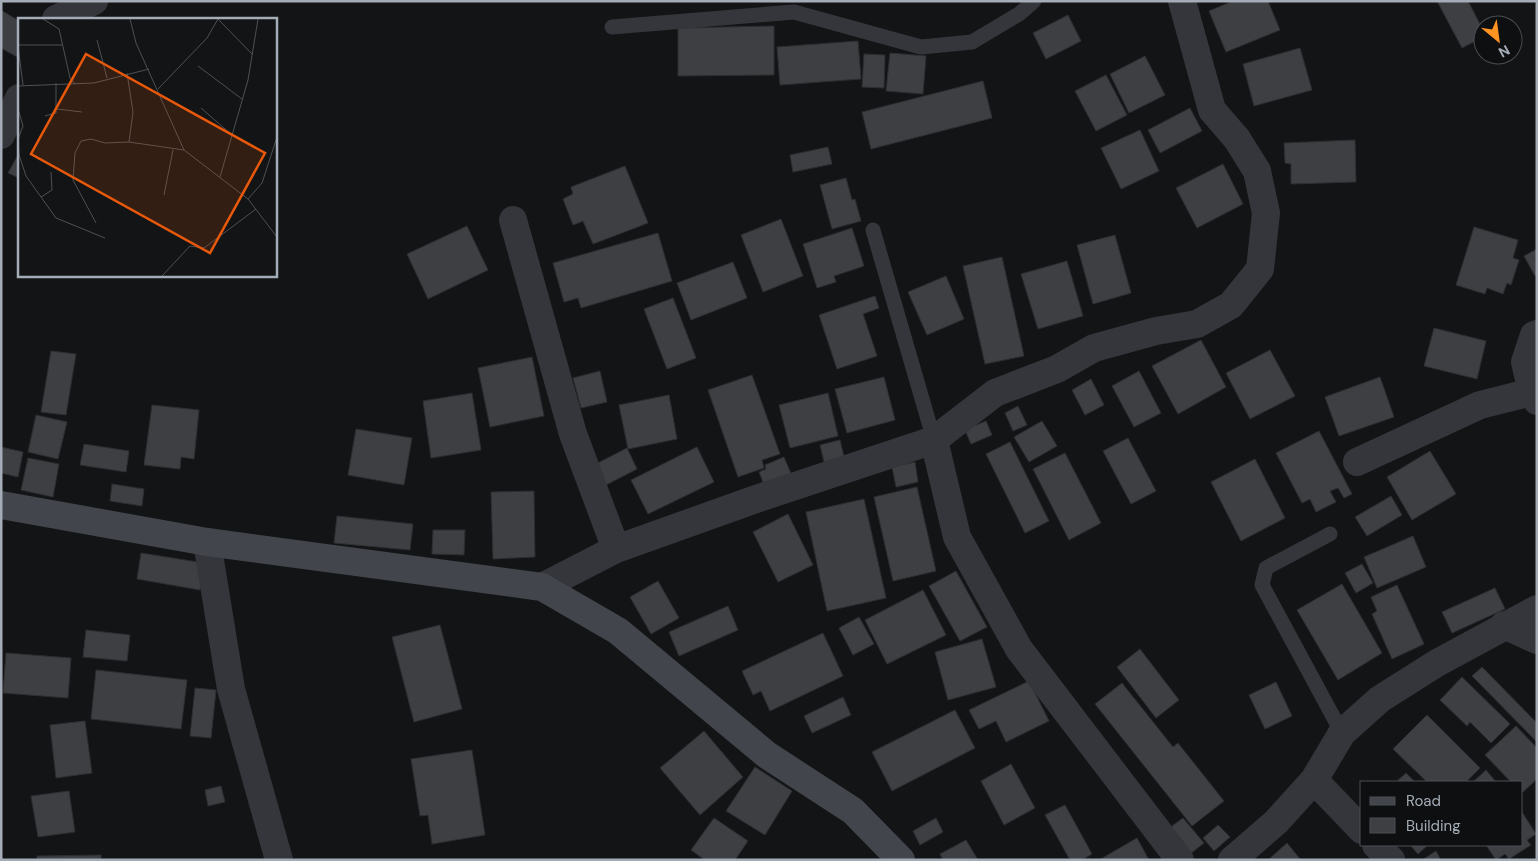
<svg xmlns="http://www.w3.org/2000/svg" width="1538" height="861" viewBox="0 0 1538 861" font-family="'DM Sans',sans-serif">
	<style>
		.building { fill: #3d3f43; stroke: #2d2e32 }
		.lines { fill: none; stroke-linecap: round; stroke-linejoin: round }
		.lane { stroke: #34363b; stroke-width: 15 }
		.street { stroke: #34363b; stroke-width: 28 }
		.secondary { stroke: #42454b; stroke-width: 28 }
		.inset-road { fill: none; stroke: #4d5156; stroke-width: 1 }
		.view { fill: #e8590c; fill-opacity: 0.15; stroke: #e8590c; stroke-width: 2.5 }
		.inset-edge { fill: none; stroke: #a4adb7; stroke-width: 2.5 }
	</style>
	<rect width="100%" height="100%" fill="#131415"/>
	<path class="building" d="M1233 1H1268L1280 30 1226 52 1209 11Z
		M1437 1H1468L1483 30V37L1462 48Z
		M1 10 19 21V58L1 48Z
		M1068 15 1081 41 1046 59 1033 33Z
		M774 26V75L678 76V28Z
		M858 41 861 79 780 85 777 47Z
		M1300 48 1312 90 1254 106 1243 64Z
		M890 53 926 56 923 94 886 91Z
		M864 54 885 55 884 88 862 87Z
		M1145 56 1165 95 1129 113 1110 74Z
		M1106 75 1127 115 1096 131 1075 91Z
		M983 81 992 118 871 149 862 112Z
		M1190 108 1202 131 1160 153 1148 130Z
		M1140 130 1159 171 1121 189 1101 148Z
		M1355 140 1356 182 1291 184V164L1285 163 1284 143Z
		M828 147 832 164 793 172 790 155Z
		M19 153V178L8 173Z
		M1223 164 1243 204 1197 228 1176 188Z
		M625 166 648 223 593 244 583 221 573 225 563 199 573 194 571 187Z
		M846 178 852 200 855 199 861 221 832 229 820 185Z
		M781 219 803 276 763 292 741 235Z
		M467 226 488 270 428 299 407 254Z
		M1474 227 1518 240 1513 258 1519 260 1511 285 1507 283 1503 294 1487 288 1485 294 1456 285Z
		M852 228 864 266 834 276 836 282 817 288 803 244Z
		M658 233 672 281 581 308 578 298 564 302 553 263Z
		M1115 235 1131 293 1093 304 1077 245Z
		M1537 249V276H1535L1524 256Z
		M1002 257 1024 356 985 364 963 266Z
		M1067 261 1083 316 1038 329 1021 274Z
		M733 262 747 298 691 320 677 283Z
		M946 276 964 319 927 335 908 292Z
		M875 296 879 308 863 314 877 356 837 369 819 315Z
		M673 298 696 358 667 369 644 309Z
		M1434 328 1486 341 1477 379 1424 366Z
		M1201 340 1226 387 1178 414 1152 366Z
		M1270 350 1295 396 1250 419 1226 373Z
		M51 351 76 354 66 415 41 412Z
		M532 357 544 416 490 427 478 368Z
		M600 371 607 402 581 408 573 378Z
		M1139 371 1161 413 1134 427 1112 386Z
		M752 375 780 454 762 460 764 468 738 477 708 390Z
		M884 377 895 420 847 433 835 389Z
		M1380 377 1394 417 1339 436 1325 397Z
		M1091 379 1104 405 1085 415 1072 390Z
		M472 393 481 450 431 458 423 401Z
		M828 393 838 436 790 448 779 405Z
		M669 395 677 439 628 449 619 405Z
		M152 405 199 410 194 459 181 457 180 469 144 465Z
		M1018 406 1027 425 1013 431 1005 413Z
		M36 415 67 422 58 459 28 452Z
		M986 421 992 435 971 444 965 430Z
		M1042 421 1057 446 1029 462 1014 437Z
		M356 429 412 438 404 485 348 475Z
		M1319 431 1352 494 1344 498 1338 488 1330 491 1336 502 1316 512 1310 499 1302 503 1276 453Z
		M1128 438 1156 491 1131 504 1103 451Z
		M840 440 844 457 824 462 820 445Z
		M1010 442 1049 521 1025 533 986 454Z
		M84 444 129 451 126 472 80 465Z
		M1 447 23 452 18 477 1 473Z
		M697 447 714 482 648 514 631 480Z
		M627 448 637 469 600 488 590 467Z
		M1430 451 1456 494 1412 520 1387 477Z
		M1065 453 1101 523 1069 540 1033 469Z
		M784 457 792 476 765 487 759 472 766 469 765 465Z
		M28 458 59 464 53 497 21 490Z
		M1255 459 1285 518 1241 541 1211 482Z
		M915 462 918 482 896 487 892 467Z
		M112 484 144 489 142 506 110 501Z
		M917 487 936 571 893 581 874 497Z
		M534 491 535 557 493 559 491 492Z
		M1391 496 1402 515 1367 536 1355 517Z
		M864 499 886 598 827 611 806 512Z
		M788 514 813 565 778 582 753 532Z
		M337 516 413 524 410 550 334 543Z
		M433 530H465L464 555 432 554Z
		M1413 536 1426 567 1377 588 1364 557Z
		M141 553 204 563 200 590 137 579Z
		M1362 564 1373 583 1356 593 1345 573Z
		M956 571 987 627 960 641 929 586Z
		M658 581 679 618 651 634 630 597Z
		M1342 584 1382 653 1338 680 1297 610Z
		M1397 585 1424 644 1392 659 1372 614 1377 611 1371 597Z
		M1495 588 1505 609 1452 633 1442 612Z
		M923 590 946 635 887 664 865 620Z
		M728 606 738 630 679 656 669 632Z
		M859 617 874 644 853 655 839 628Z
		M440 625 462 709 414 722 392 637Z
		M86 630 130 635 127 661 83 657Z
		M823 633 843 676 770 711 761 691 753 695 742 671Z
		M982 639 996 687 948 700 935 652Z
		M1140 649 1179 700 1156 718 1117 667Z
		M6 653 71 658 68 698 3 693Z
		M1482 667 1537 723V742L1472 676Z
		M96 670 187 680 181 729 91 719Z
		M1462 677 1510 724 1491 743 1470 722 1467 726 1440 700Z
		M1029 681 1049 721 1006 742 996 721 979 729 969 710Z
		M1276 682 1292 716 1265 729 1249 695Z
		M1122 683 1173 747 1178 743 1224 801 1192 826 1095 704Z
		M195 688 216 690 211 738 190 736Z
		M843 697 851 715 812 733 804 716Z
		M955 710 975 748 892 791 872 752Z
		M1427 715 1480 768 1466 782H1427L1393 749Z
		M85 721 92 773 56 778 50 725Z
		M1516 726 1537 748V779L1522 793V782H1511L1485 755Z
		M704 731 743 777 700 815 660 768Z
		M472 750 485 835 432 844 428 815 420 816 411 759Z
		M1011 764 1035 808 1004 825 981 781Z
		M755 767 792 791 765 835 726 811Z
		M1486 770 1496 782H1473Z
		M1406 773 1415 782H1396Z
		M221 786 225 802 208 806 205 790Z
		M69 791 75 832 38 837 31 796Z
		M1065 805 1092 854 1082 860H1070L1045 815Z
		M1522 812 1536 834 1527 840 1531 845 1509 859 1505 854 1496 860 1486 845H1522Z
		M714 818 748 841 735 860H705L691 850Z
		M936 818 943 832 920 845 913 831Z
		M1183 818 1204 843 1185 858 1164 832Z
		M1218 825 1230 837 1214 851 1203 838Z
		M1137 838 1149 860H1099Z
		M966 840 978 860H943L940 854Z
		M1287 843 1301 860H1268Z
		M1410 845H1428L1418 854Z
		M1436 851 1441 860H1422Z
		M101 855V860H37V856Z"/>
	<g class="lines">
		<path class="lane" d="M612 27 794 12 921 47 972 42 1019 14 1034 1
			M873 230 934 440
			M1330 534 1266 568 1262 585 1342 733"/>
		<path class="street" d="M56 19 94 1
			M1 135 19 98
			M513 220 573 434 616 549
			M1537 334 1534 335 1525 362 1532 392 1537 401
			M934 440 957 537 1019 649 1180 860
			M1357 462 1480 405 1532 392
			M207 542 231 689 279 860
			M542 587 616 549 756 499 934 440 995 393 1057 369 1094 348 1156 331 1197 324 1231 305 1260 269 1266 213 1257 171 1237 139 1212 110 1182 1
			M1504 625 1537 640
			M1314 780 1362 830
			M1376 845 1391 860
			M1232 860 1276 822 1314 780 1342 733 1380 699 1437 663 1537 609"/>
		<path class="secondary" d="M1 505 207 542 542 587 618 631 767 755 853 811 901 860"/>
	</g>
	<g transform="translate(18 18)">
		<rect width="259" height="259" fill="#131415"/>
		<path class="inset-road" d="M25 1 41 11 52 60 57 66M112 1 118 25 166 132 230 181 259 219M200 1 235 37M79 22 89 60M0 27H44M0 28 5 67M180 48 224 81M109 55 115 94 111 124M0 68 76 65 131 51M140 71 189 20 200 1M183 90 215 118M0 91 5 108 0 121 1 137 8 158 38 200 87 220M39 91 64 94M27 98 38 95V65M202 159 230 62 240 1M146 177 155 132M23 179 34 172 33 154M230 181 244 165 259 119M78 205 55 162 57 135 63 123 73 121 87 125 111 124 166 132M144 258 172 228 186 230 238 191"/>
		<path class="view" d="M68 36 247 135 192 235 13 136Z"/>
		<rect width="259" height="259" class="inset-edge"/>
	</g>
	<rect width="1538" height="861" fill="none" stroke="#a4adb7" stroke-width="5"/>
	<rect x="1360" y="781" width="162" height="65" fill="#0e0f10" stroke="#4a4e53"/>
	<rect x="1370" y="797" width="25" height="8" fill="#42454b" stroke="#4a4e53"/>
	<text x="1406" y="806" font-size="15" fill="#a4adb7">Road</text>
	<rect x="1370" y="818" width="25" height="15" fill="#3d3f43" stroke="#4a4e53"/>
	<text x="1406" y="831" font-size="15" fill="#a4adb7">Building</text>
	<g transform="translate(1498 40) rotate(151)"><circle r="24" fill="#0e0f10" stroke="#4a4e53"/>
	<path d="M0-4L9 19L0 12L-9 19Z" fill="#ff9422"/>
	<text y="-8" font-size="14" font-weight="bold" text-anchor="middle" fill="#a4adb7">N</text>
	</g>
</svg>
